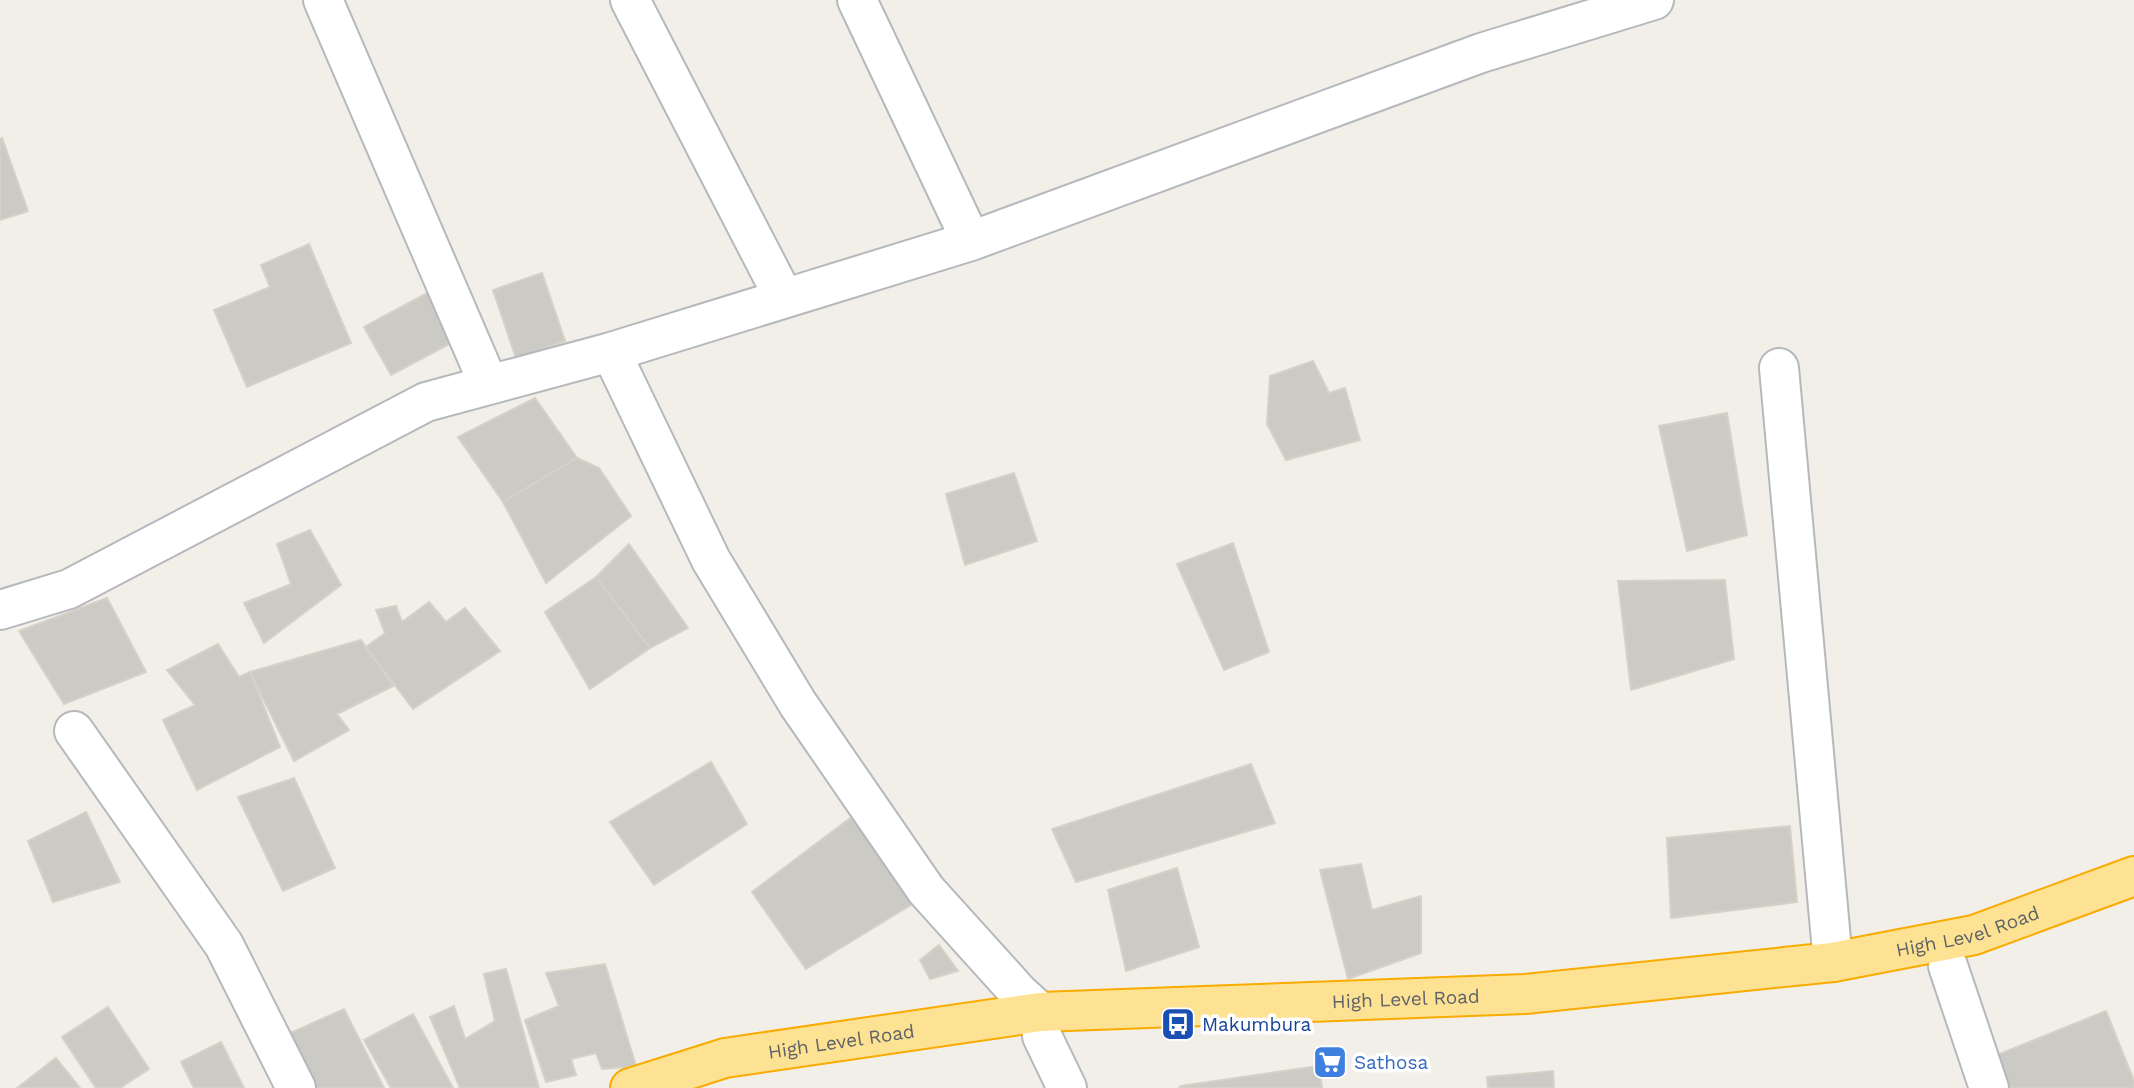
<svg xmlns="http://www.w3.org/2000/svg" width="2134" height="1088" viewBox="0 0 2134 1088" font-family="'Work Sans',sans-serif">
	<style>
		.building { fill: #cccac5; stroke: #d6d1c6; stroke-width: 2 }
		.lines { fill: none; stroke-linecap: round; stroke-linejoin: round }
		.minor-casing { stroke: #b5b8bc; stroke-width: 42 }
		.highway-casing { stroke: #f9ab00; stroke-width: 42 }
		.minor { stroke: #fff; stroke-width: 38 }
		.highway { stroke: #fde293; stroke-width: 38 }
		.labels { text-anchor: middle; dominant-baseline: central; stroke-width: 7; stroke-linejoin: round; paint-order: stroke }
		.street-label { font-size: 19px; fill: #5f6368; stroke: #fff }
		.transit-label { font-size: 19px; fill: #164399; stroke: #fff; text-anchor: start }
		.shop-label { font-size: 19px; fill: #366cbe; stroke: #fff; text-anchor: start }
	</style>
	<rect width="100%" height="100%" fill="#f1efe8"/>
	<path class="building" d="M2 138 28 211 0 220V139Z
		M309 244 351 343 247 387 214 310 270 287 261 265Z
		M542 273 565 341 516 358 493 290Z
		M427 293 453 342 391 375 364 327Z
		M1313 361 1329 393 1345 388 1360 440 1286 460 1267 424 1270 376Z
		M535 398 577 458 503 502 458 437Z
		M1727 413 1747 535 1687 551 1659 426Z
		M577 458 599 468 631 516 546 583 503 502Z
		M1014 473 1037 541 965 565 946 494Z
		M310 530 341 585 264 643 244 603 291 584 277 544Z
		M1233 543 1269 652 1224 670 1177 564Z
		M629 544 688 628 650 648 596 577Z
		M596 577 650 648 590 689 545 612Z
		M1725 580 1734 659 1631 690 1618 581Z
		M107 598 146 672 64 704 19 631Z
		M429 602 446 622 465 608 500 651 413 709 366 647 385 633 376 610 396 606 402 622Z
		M361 640 393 686 337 714 349 730 294 761 250 672Z
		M218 644 239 677 250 672 280 747 197 790 163 720 195 705 167 670Z
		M711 762 747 824 654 885 610 822Z
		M1251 764 1275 823 1076 882 1052 829Z
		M294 778 335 868 283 891 238 797Z
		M86 812 120 882 53 902 28 841Z
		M853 816 914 903 806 969 752 892Z
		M1790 826 1797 902 1671 918 1667 838Z
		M1361 864 1372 910 1421 896V953L1348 979 1320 870Z
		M1177 868 1199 947 1126 971 1108 890Z
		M939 945 958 971 930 979 920 960Z
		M605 964 636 1066 602 1069 596 1053 571 1059 576 1075 546 1082 525 1020 559 1006 546 973Z
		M506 969 539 1088H460L430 1017 454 1006 465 1039 495 1021 484 974Z
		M108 1007 149 1069 120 1088H96L62 1037Z
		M344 1009 384 1088H312L286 1035Z
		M2106 1011 2134 1081V1088H1999L1987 1059Z
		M413 1014 453 1088H391L364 1040Z
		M221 1042 244 1088H194L181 1062Z
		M56 1058 80 1088H17Z
		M1319 1066 1322 1088H1179L1181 1086Z
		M1553 1071 1554 1088H1488L1487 1077Z"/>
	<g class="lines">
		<g class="minor-casing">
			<path id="minor" d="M323 0 489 385
				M630 0 784 298
				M971 241 1481 53 1654 0
				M611 352 971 241 857 0
				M1779 368 1833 962
				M0 610 69 589 426 402 611 352 711 560 798 704 926 890 1019 993 1040 1012 1042 1036 1067 1088
				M74 731 224 945 296 1088
				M1948 966 1989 1088"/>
		</g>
		<g class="highway-casing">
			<g id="highway">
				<path id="s1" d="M630 1088 725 1058 1040 1012 1525 994 1833 962 1974 935 2134 876"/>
			</g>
		</g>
		<use href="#minor" class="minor"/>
		<use href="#highway" class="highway"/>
	</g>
	<defs>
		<g id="bus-square" transform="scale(1.75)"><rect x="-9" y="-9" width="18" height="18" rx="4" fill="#1a4fb4" stroke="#fff"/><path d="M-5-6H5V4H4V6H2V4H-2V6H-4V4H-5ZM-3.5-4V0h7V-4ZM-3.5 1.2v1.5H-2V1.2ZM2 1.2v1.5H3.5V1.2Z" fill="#fff"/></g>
		<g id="supermarket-square" transform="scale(1.75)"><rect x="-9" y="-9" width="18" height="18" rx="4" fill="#3f7fe0" stroke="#fff"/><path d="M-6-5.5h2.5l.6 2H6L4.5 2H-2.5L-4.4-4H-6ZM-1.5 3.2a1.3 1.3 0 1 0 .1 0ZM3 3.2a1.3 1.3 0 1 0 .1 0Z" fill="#fff"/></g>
	</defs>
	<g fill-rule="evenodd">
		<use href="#bus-square" x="1178" y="1024"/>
		<use href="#supermarket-square" x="1330" y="1062"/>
	</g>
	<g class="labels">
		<g class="street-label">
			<text stroke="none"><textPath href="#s1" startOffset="1351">High Level Road</textPath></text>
			<text stroke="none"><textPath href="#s1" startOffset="784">High Level Road</textPath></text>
			<text stroke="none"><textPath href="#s1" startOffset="217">High Level Road</textPath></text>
		</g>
		<g class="transit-label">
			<text x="1202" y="1024">Makumbura</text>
		</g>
		<g class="shop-label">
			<text x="1354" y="1062">Sathosa</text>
		</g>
	</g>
</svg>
